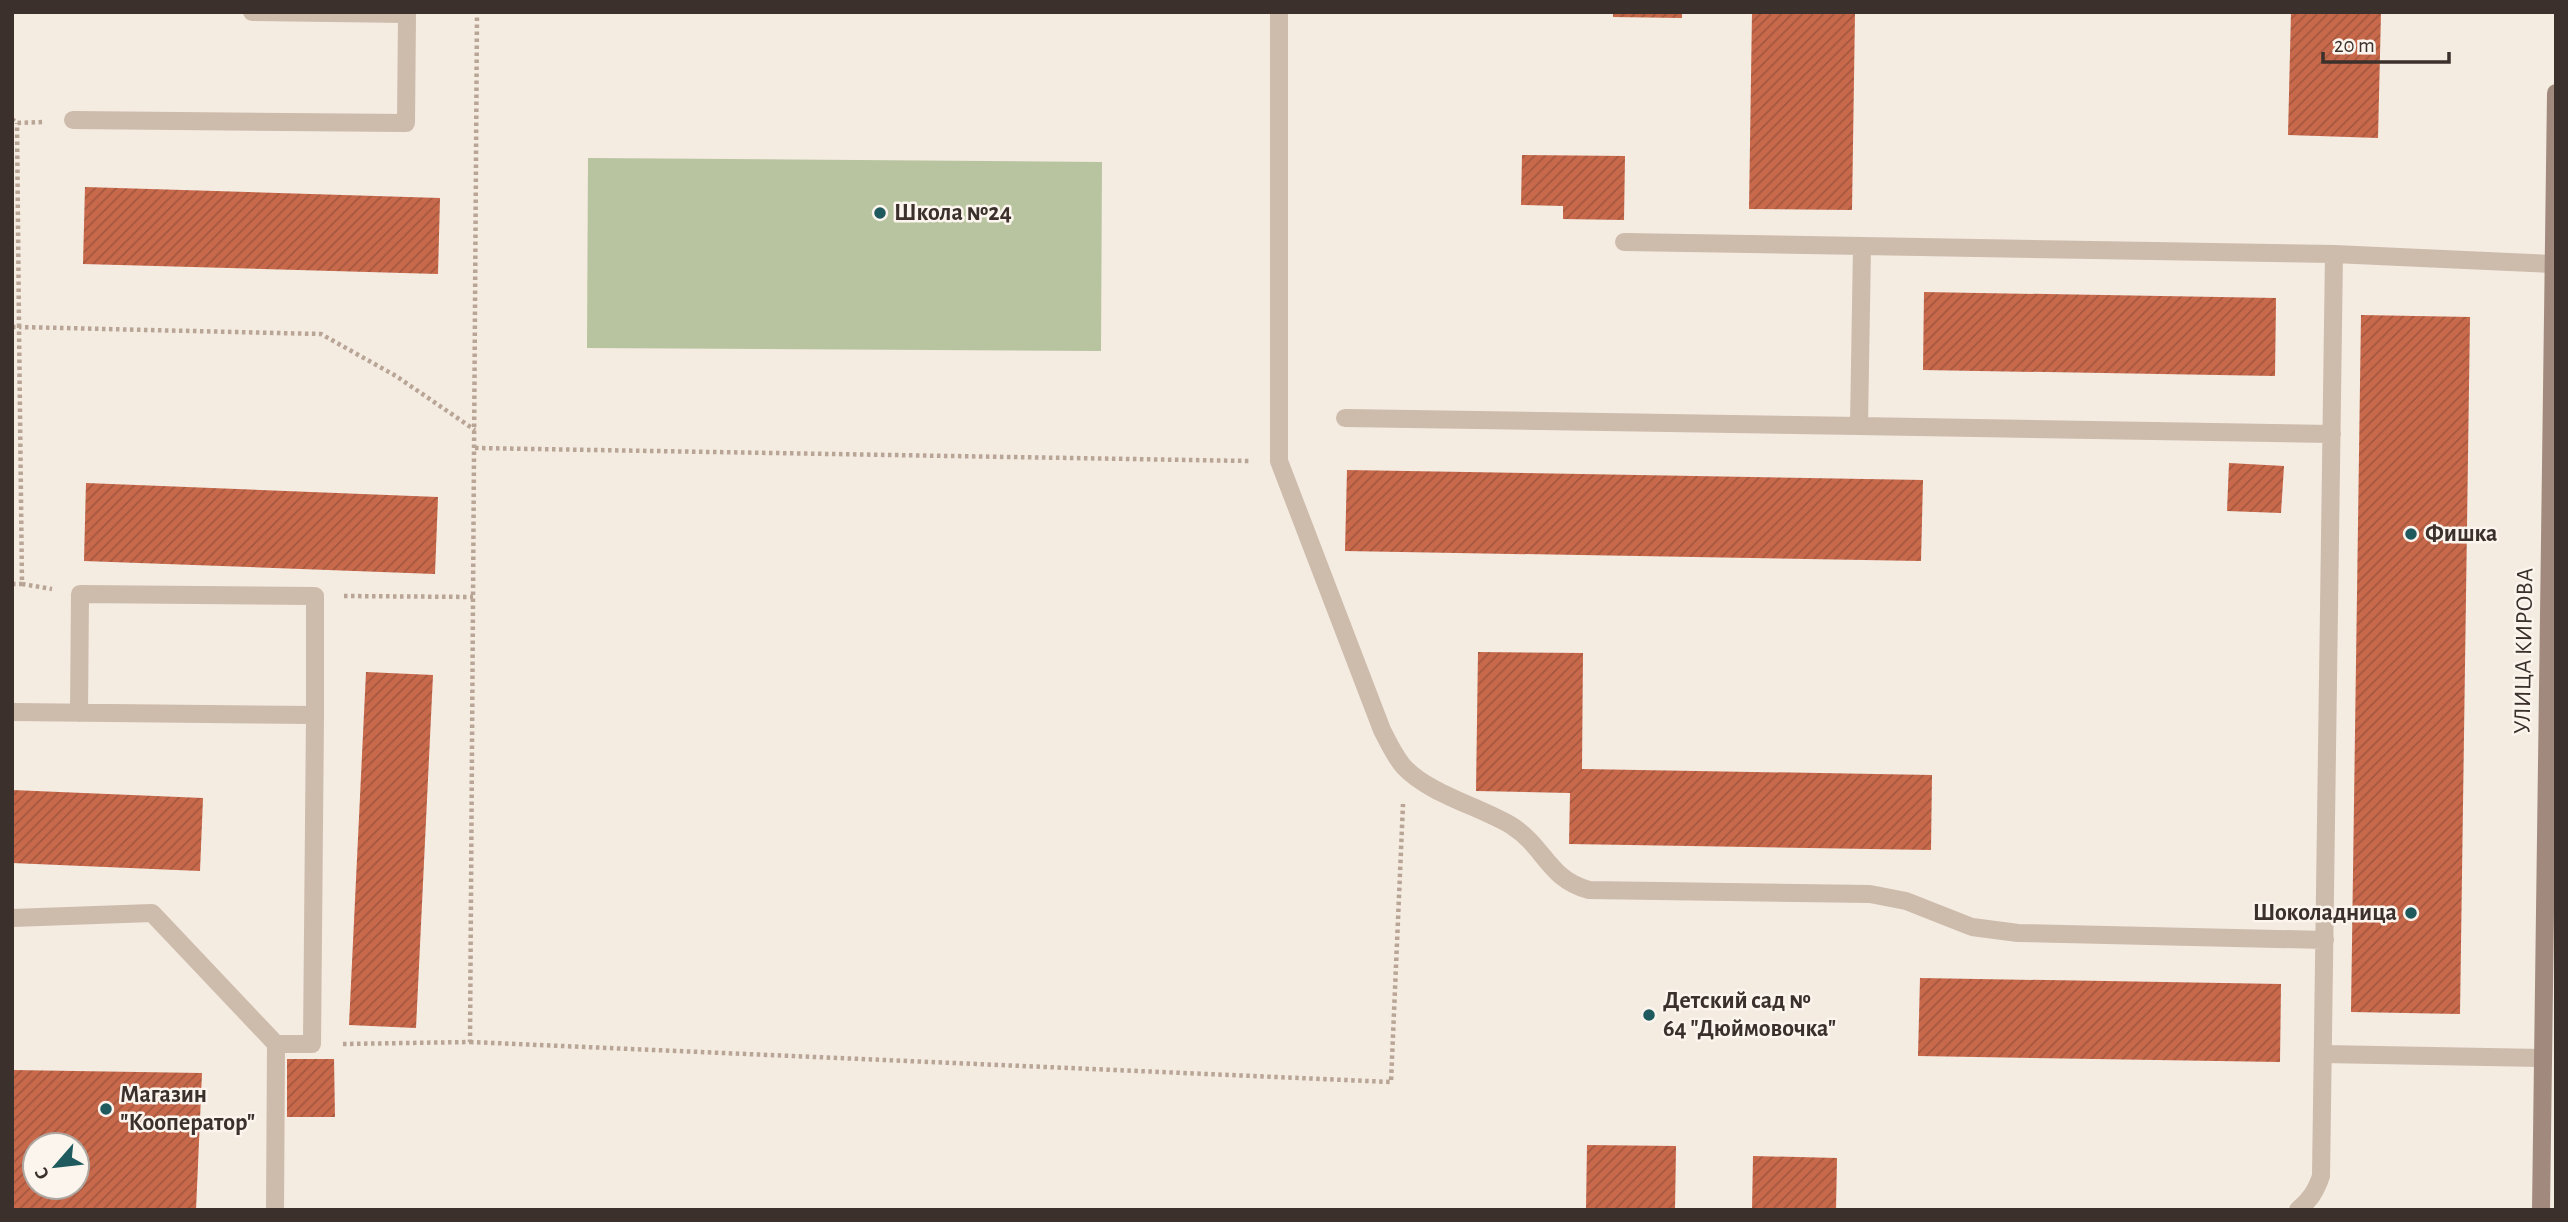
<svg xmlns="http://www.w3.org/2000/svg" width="2568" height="1222" viewBox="0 0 2568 1222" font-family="'Alegreya Sans',sans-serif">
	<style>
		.green { fill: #b8c4a0 }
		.building { fill: url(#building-hatch); fill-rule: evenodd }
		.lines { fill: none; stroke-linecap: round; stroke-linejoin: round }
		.path { stroke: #b9a596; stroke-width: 4.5; stroke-dasharray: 3.5 3.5; stroke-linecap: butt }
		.lane { stroke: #cdbbac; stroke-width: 18 }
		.secondary { stroke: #a18a7d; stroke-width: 18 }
		.poi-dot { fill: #1f5a5e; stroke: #fbf5ee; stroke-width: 2.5 }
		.labels { text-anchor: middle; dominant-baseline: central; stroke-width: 5; stroke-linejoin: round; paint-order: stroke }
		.poi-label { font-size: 24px; font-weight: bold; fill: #3b302b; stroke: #fbf5ee; text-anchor: start }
		.street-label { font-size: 24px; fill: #3b302b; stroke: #fbf5ee }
	</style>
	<defs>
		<pattern id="building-hatch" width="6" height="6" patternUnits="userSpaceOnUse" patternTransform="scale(1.75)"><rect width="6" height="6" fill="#c8694b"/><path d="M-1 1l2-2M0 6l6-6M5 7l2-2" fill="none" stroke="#a4573f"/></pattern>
	</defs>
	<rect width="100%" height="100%" fill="#f4ebe1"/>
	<path class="green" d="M588 158 1102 162 1101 351 587 348Z"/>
	<path class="building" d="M1613 12H1682V18L1613 17Z
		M1752 12H1855L1852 210 1749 209Z
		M2291 12H2381L2378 138 2288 135Z
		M1522 155 1625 156 1624 220 1563 219V206L1521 205Z
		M85 187 440 198 438 274 83 264Z
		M1924 292 2276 298 2275 376 1923 370Z
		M2361 315 2470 317 2460 1014 2351 1012Z
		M2229 463 2284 466 2281 513 2227 511Z
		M1347 470 1923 480 1921 561 1345 551Z
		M86 483 438 497 435 574 84 561Z
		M1478 652 1583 653 1582 769 1932 775 1931 850 1569 844 1570 793 1476 791Z
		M366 672 433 675 416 1028 349 1025Z
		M12 790 203 798 200 871 12 863Z
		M1920 978 2281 984 2280 1062 1918 1056Z
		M287 1059H334L335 1117H287Z
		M12 1070 202 1073 196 1210H12ZM35 1145H77V1187H35Z
		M1587 1145 1676 1146 1675 1210H1586Z
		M1753 1156 1837 1158 1836 1210H1752Z"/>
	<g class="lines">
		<path class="path" d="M12 119 17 123 44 122
			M12 327H19L17 123
			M475 448 1249 461
			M12 584H22L19 327 321 334 396 376 475 430
			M22 584 52 589
			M344 596 473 597
			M470 1042 1391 1082 1403 804
			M343 1044 470 1042 477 12"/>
		<path class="lane" d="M1279 12V461L1382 730C1388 742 1395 757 1404 767 1429 794 1481 807 1512 826 1545 847 1548 879 1589 890L1870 894 1906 901 1972 927 2018 933 2325 940
			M73 120 406 123 407 14 252 12
			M1624 242 1862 246
			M2334 254 2553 264
			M1345 418 1859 426 1862 246 2334 254 2321 1176C2316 1191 2310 1200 2298 1210
			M1859 426 2332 434
			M12 712 315 715 312 1044H276L275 1210
			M79 713 80 594 315 596V715
			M12 918 152 913 276 1044
			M2323 1054 2543 1058"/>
		<path class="secondary" d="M2541 1210 2556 93"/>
	</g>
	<g class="poi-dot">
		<circle cx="880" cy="213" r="7"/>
		<circle cx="2411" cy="534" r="7"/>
		<circle cx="2411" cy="913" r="7"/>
		<circle cx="1649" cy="1015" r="7"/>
		<circle cx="106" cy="1109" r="7"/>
	</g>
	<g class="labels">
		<g class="poi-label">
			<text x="894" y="213">Школа №24</text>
			<text x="2425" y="534">Фишка</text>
			<text x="2397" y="913" text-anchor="end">Шоколадница</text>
			<text x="1663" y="1001">Детский сад №<tspan x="1663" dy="28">64 "Дюймовочка"</tspan></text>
			<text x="120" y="1095">Магазин<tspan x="120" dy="28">"Кооператор"</tspan></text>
		</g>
		<g class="street-label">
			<text transform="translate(2524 651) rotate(-89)">УЛИЦА КИРОВА</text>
		</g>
	</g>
	<rect width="2568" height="1222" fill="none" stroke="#3b302b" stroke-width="28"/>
	<g transform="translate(56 1166) rotate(242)"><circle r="33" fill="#fbf5ee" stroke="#aea6a0" stroke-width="2"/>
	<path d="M0-5L12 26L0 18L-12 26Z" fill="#1f5a5e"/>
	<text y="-10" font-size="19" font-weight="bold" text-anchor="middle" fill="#3b302b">С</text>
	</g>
	<path d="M2323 52v10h126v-10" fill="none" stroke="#3b302b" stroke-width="3.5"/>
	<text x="2334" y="52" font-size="21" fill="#3b302b" stroke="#fbf5ee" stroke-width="5" paint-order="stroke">20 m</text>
</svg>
